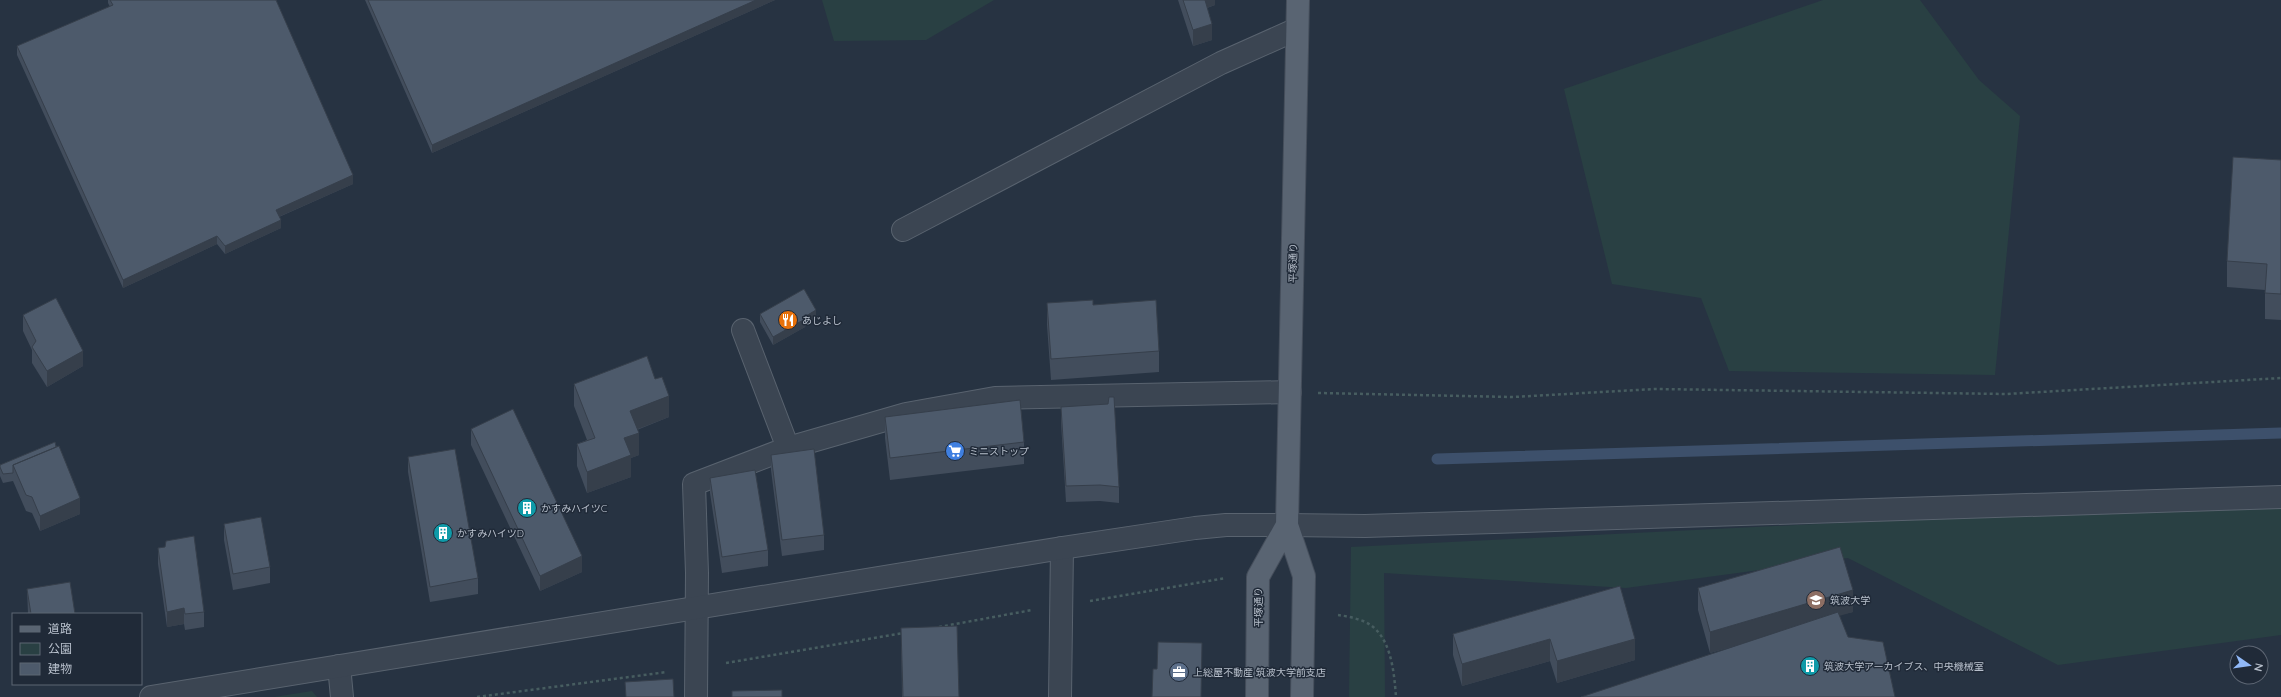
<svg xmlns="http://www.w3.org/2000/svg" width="2281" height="697" viewBox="0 0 2281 697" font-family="Quicksand,'Noto Sans JP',sans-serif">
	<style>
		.green { fill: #294043 }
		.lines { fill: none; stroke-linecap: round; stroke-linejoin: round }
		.stream { stroke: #3d506b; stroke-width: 11 }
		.minor-casing { stroke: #59636f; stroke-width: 24 }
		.tertiary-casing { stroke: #59636f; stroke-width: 24 }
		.primary-casing { stroke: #454e5b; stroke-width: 24 }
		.path { stroke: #475d60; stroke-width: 2.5; stroke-dasharray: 3 3; stroke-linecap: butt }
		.minor { stroke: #3b4552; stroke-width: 22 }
		.tertiary { stroke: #3b4552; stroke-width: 22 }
		.primary { stroke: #596472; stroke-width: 22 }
		.wall { fill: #424d5c }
		.shaded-wall { fill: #363f4b }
		.building { fill: #4d5a6b; stroke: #363f4b }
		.labels { text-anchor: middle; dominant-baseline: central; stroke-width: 3; stroke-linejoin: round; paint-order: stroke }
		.street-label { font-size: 10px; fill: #b8c0cc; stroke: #202a38 }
		.poi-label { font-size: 10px; fill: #b8c0cc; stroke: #202a38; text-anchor: start }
	</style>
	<rect width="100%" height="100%" fill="#273342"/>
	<path class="green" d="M822 0H994L926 40 834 41Z
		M1823 0H1920L1979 80 2020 116 1995 375 1729 371 1701 298 1612 284 1564 89Z
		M2281 501V635L2058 665 1848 558 1626 588 1384 573 1385 697H1349L1351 547Z
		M312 691 317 697H274Z"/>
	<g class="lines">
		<path class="stream" d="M1437 459 2281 433"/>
		<g class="minor-casing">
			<path id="minor" d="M903 230 1221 63 1297 29
				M743 330 788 448
				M1287 525 1365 526 2281 497
				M339 666 342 697
				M696 697 697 573 694 484 788 448 906 414 995 398 1290 392
				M1060 697 1062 548"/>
		</g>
		<g class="tertiary-casing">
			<path id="tertiary" d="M151 697 1062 548 1195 528 1226 525H1287"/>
		</g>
		<g class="primary-casing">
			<path id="primary" d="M1298 0 1287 525 1304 576 1302 697
				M1257 697 1258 577 1287 525"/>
		</g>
		<path class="path" d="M1318 393 1513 397 1655 389 2006 394 2281 378
			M1090 601 1226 578
			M1338 615C1346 616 1355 618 1363 621 1391 632 1394 671 1396 697
			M939 627 1032 610
			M726 663 904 633
			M477 697 667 672"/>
		<use href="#minor" class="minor"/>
		<use href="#tertiary" class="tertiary"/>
		<use href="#primary" class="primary"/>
	</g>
	<path class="wall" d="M108 0H276L353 184 279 217 281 228 225 254 217 244 123 288 17 55V46L110 7 108 3Z
		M365 0H775L432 153Z
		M1178 0H1215V5L1207 8 1212 40 1193 46Z
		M2281 160V320L2265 319V290L2227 287V261Z
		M1047 303 1093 305 1159 351V372L1051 380 1047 325Z
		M760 314 816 318 806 324 805 327 773 345 760 322Z
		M23 315 83 366 47 387 32 363V350L23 331Z
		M574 384 669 417 637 430 639 455 631 458V477L587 493 577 466V444L587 440 574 406Z
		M1061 407 1119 487V503L1100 501 1066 502 1061 423Z
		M885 417 1024 442V464L890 480 885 438Z
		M471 429 582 572 540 591 471 445Z
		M55 442 80 514 40 531 32 513 26 511 13 481 3 483 0 476V465Z
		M771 455 824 535V550L782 556 771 470Z
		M408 457 478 578V594L430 602 408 472Z
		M710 478 768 550V566L722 573 710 493Z
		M224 524 270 567V583L233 590 224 540Z
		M158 548 204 612V627L185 630 184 624 167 627 158 564Z
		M1620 586 1635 660 1557 683 1550 661 1462 686 1453 655V634Z
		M1698 588 1853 612 1839 615 1848 637 1739 645 1710 653 1698 610Z
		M27 589 75 614H28Z
		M901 628 959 697H902Z"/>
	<path class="shaded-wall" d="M756 0H775L432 153V145Z
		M1203 0H1215V5L1203 9Z
		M1212 24V40L1193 46V30Z
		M353 175V184L276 218V210Z
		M281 220V228L225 254V246Z
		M217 236V244L123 288V280Z
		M816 310V318L806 324V316Z
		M805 319V327L773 345V337Z
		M83 351V366L47 387V371Z
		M669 396V417L630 432V411Z
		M639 433V455L631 458V477L587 493V472L624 438Z
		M80 498V514L40 531V516Z
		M582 556V572L540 591V576Z
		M1853 590V612L1710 653V632Z
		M184 608V624L167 627V612Z
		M1550 639V661L1462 686V664Z
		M1635 639V660L1557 683V661Z"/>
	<path class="building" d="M110 0H276L353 175 276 210 281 220 225 246 217 236 123 280 17 46 113 5Z
		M368 0H756L432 145Z
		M1183 0H1205L1212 24 1193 30Z
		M2233 157 2281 160V294L2265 293 2267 264 2227 261Z
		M804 289 816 310 806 316 805 319 773 337 760 314Z
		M56 298 83 351 47 371 32 347 36 341 23 315Z
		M1093 300V305L1156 300 1159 351 1051 359 1047 303Z
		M647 356 655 379 662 377 669 396 630 411 639 433 624 438 631 455 587 472 577 444 595 438 574 384Z
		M1109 397H1114L1119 487 1100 485 1066 486 1061 407 1108 404Z
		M1020 400 1024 442 890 458 885 417Z
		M513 409 582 556 540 576 471 429Z
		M55 442 56 447 13 465V473L3 474 0 467V465Z
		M59 446 80 498 40 516 32 497 26 495 13 465Z
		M455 449 478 578 430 587 408 457Z
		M814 449 824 535 782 540 771 455Z
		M755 470 768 550 722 557 710 478Z
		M261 517 270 567 233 574 224 524Z
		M194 536 204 612 185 614 184 608 167 612 158 548 165 547 166 541Z
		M1840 547 1853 590 1710 632 1698 588Z
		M70 582 75 614H31L27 589Z
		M1620 586 1635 639 1557 661 1550 639 1462 664 1453 634Z
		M1838 612 1848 637 1883 642 1895 697H1581Z
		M957 626 959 697H903L901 628Z
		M1158 642 1202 643 1201 697H1152L1153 669H1157Z
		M673 679 674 697H626L625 682Z
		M782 690V697H732V691Z"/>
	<defs>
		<g id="restaurant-disc" transform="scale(1)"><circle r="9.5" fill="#e8710a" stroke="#202a38"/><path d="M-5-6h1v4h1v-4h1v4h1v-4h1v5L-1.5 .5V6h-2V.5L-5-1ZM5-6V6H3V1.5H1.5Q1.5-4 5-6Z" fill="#fff"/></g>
		<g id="supermarket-disc" transform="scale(1)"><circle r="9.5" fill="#3f7fe0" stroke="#202a38"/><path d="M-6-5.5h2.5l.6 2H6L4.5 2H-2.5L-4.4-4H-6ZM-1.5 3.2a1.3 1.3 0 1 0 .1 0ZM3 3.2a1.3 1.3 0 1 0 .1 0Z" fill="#fff"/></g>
		<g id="building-disc" transform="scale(1)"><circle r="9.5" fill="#0f9aa8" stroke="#202a38"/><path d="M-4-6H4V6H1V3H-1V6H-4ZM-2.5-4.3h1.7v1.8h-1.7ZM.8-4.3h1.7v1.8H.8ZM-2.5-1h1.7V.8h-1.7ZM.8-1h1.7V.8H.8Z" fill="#fff"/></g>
		<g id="university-disc" transform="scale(1)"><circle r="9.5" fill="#8d6e63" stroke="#202a38"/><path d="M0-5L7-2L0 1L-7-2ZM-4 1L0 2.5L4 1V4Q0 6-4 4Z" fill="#fff"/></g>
		<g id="office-disc" transform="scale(1)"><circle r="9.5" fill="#5c6f8a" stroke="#202a38"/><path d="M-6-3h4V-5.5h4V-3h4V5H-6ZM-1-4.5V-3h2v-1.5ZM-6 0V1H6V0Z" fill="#fff"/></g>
	</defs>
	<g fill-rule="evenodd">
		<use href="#restaurant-disc" x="788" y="320"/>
		<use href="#supermarket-disc" x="955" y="451"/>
		<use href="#building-disc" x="527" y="508"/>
		<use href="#building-disc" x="443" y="533"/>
		<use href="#university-disc" x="1816" y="600"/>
		<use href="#building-disc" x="1810" y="666"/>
		<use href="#office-disc" x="1179" y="672"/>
	</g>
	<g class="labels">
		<g class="street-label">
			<text transform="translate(1293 263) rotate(-89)">平塚通り</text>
			<text transform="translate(1258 607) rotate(-90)">平塚通り</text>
		</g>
		<g class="poi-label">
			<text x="802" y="320">あじよし</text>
			<text x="969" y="451">ミニストップ</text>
			<text x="541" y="508">かすみハイツC</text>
			<text x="457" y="533">かすみハイツD</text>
			<text x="1830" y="600">筑波大学</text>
			<text x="1824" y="666">筑波大学アーカイブス、中央機械室</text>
			<text x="1193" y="672">上総屋不動産 筑波大学前支店</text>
		</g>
	</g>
	<rect x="12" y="613" width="130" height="72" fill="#202a38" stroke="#5d6673"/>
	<rect x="20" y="626" width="20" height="6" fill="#596472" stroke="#5d6673"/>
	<text x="48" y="633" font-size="12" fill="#b8c0cc">道路</text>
	<rect x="20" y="643" width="20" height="12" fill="#294043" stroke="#5d6673"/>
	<text x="48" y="653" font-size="12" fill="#b8c0cc">公園</text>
	<rect x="20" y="663" width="20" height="12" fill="#4d5a6b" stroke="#5d6673"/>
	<text x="48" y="673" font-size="12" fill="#b8c0cc">建物</text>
	<g transform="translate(2249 665) rotate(103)"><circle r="19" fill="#202a38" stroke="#5d6673"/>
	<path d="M0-3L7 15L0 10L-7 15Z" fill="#91b9f8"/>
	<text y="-6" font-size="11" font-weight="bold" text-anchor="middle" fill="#b8c0cc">N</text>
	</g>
</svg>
